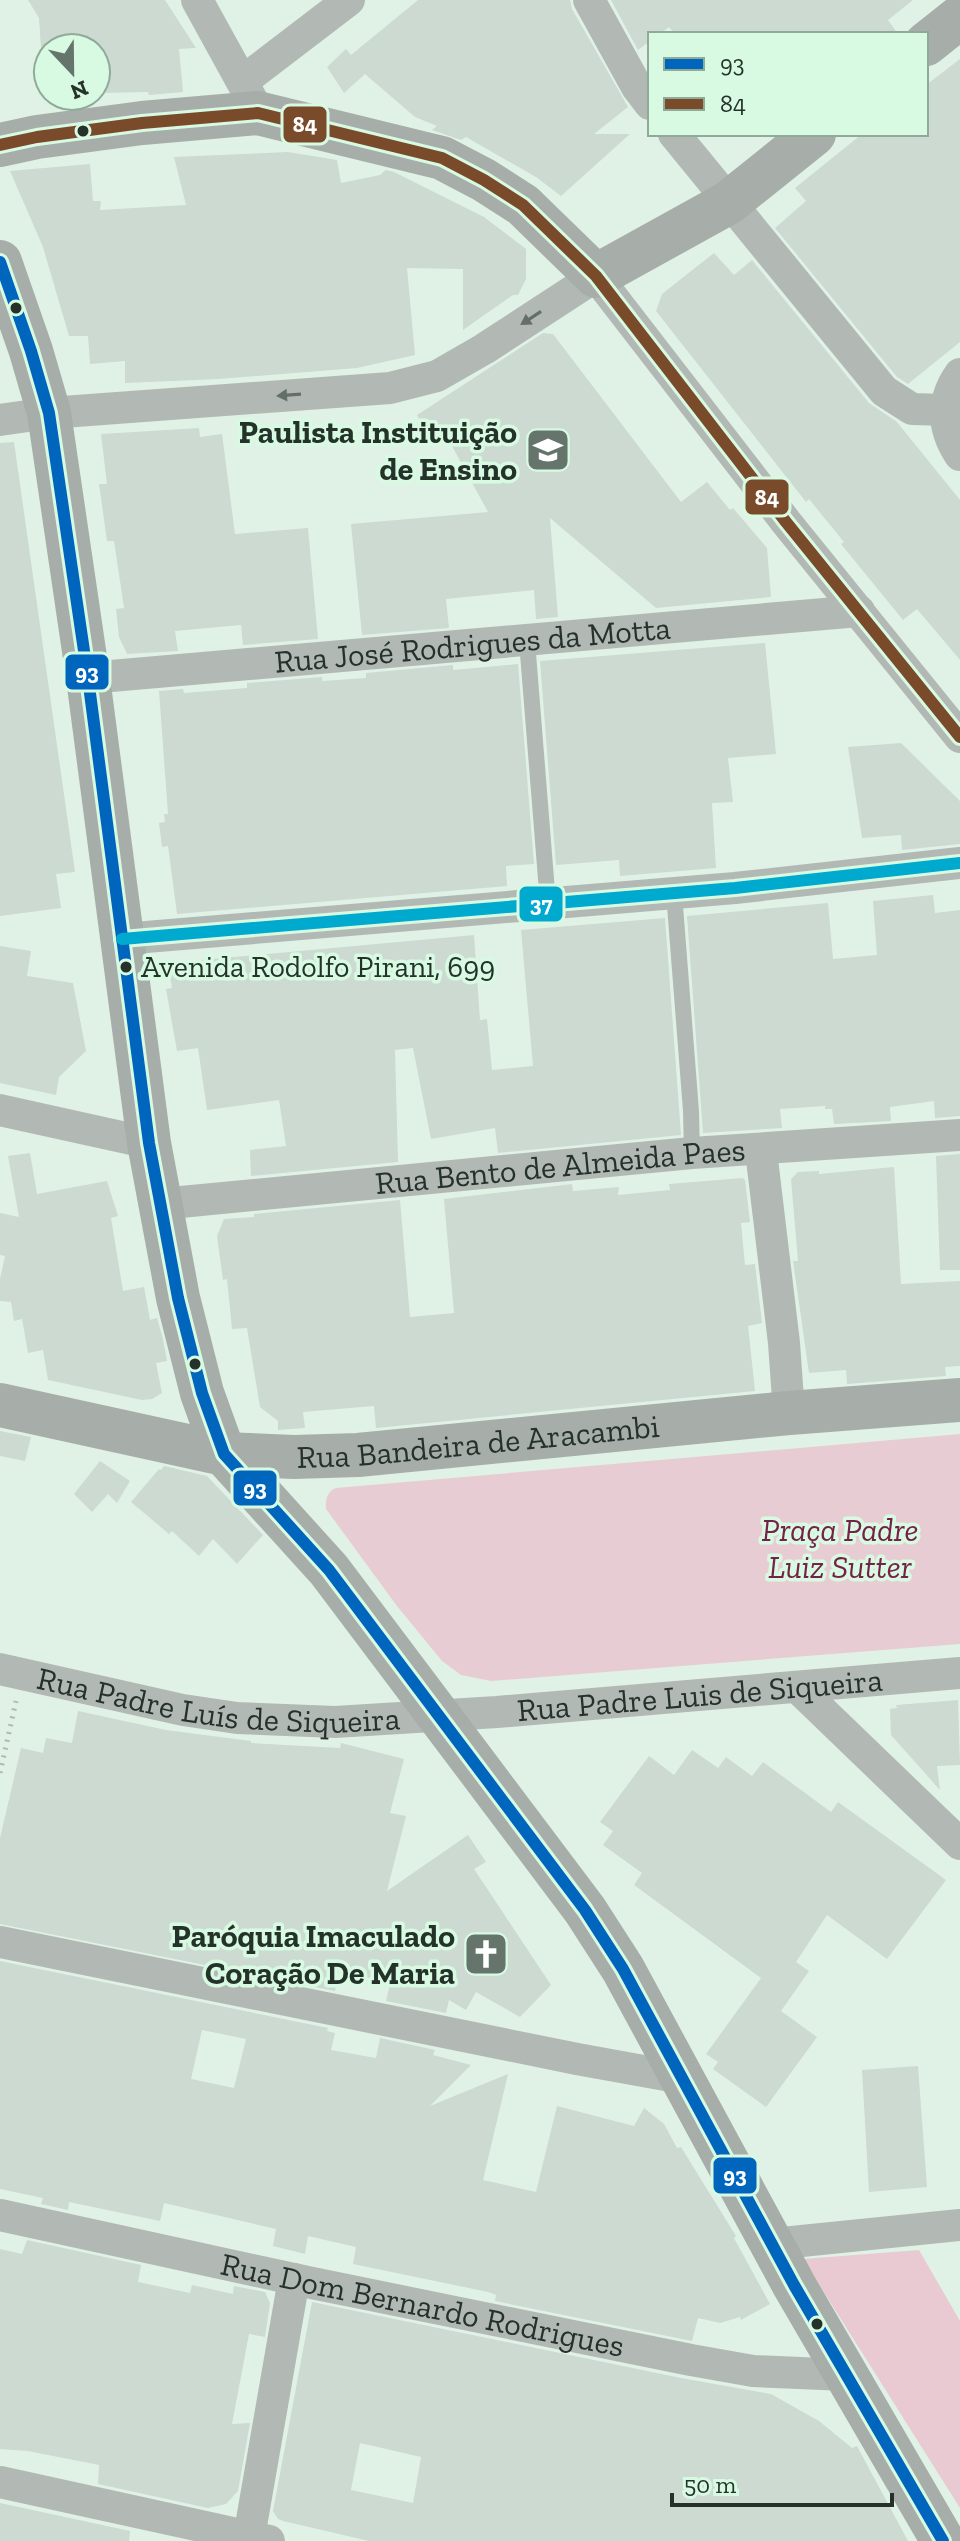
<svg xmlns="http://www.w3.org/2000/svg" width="960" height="2541" viewBox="0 0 960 2541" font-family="'Zilla Slab',serif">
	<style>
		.green { fill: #e8ccd3 }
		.forest { fill: #e9c9d2 }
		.building { fill: #ccdad1; fill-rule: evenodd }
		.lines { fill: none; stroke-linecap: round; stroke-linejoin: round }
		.path { stroke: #b0b9b3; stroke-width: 5; stroke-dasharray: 2 6; stroke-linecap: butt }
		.lane { stroke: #b2b9b5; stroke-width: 16 }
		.street { stroke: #b2b9b5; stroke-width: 32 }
		.secondary { stroke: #a7aea9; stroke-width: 44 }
		.bus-1-casing { stroke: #d8fae2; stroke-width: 18 }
		.bus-2-casing { stroke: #d8fae2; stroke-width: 18 }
		.bus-3-casing { stroke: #d8fae2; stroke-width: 18 }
		.bus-1 { stroke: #0065bd; stroke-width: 12 }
		.bus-2 { stroke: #7a4b2a; stroke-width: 12 }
		.bus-3 { stroke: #00a9ce; stroke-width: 12 }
		.oneway { fill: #646f68 }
		.bus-dot { fill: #243229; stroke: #d8fae2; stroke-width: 3 }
		.labels { text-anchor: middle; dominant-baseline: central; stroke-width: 7; stroke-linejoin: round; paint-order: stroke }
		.bus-label { font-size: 30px; fill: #243229; stroke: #d8fae2; text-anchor: start }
		.poi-label { font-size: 32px; font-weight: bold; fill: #243229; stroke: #d8fae2; text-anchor: end }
		.street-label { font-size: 32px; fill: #243229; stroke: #d8fae2 }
		.park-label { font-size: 32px; font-style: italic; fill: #762248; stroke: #d8fae2 }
		.line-badge { stroke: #d8fae2; stroke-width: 3 }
		.badge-label { font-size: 22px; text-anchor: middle; font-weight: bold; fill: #fff }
	</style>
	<rect width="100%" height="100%" fill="#e0f2e6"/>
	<path class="green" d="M960 1434V1644L491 1681 461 1675 442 1661 397 1606 326 1509C325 1501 327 1491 336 1488Z"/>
	<path class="forest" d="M919 2250 960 2321V2508L803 2259Z"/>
	<path class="building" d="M28 0H165L196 48 179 49 183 92 149 95 148 92 96 93V48H41L39 18Z
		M418 0H570L572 9 628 107 594 134H630L561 196 536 177 466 137 461 140 432 130 437 126 415 117 365 74 344 93 327 67 346 49 351 55Z
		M611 0H913L888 20 898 34H675L669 27 660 34H650V41L638 50Z
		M960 59V342L908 384 897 377 775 228 806 201 795 188 862 134H926V85Z
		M288 152 337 160 341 183 380 175 386 170 394 172 484 217 526 249V279L518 295H513L463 330V269L407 268 415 355 357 368 218 379 125 383V361L90 364 88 336H69L43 247 10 171 90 164 93 201H101L100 210 186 205 174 157Z
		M714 253 734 275 752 260 869 403 897 422 960 500V660L917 609 903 620 841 544 844 542 809 499 806 502 656 311 662 294Z
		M543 333 553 334 681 502 707 482 730 510 733 508 767 548 771 597 656 608 550 518 558 617 536 619 534 590 446 599 449 628 362 635 351 524 488 512 447 437 431 440 417 415Z
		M199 428 200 437 222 434 235 534 308 528 318 639 243 645 241 625 175 631 178 651 127 654 119 637 116 609 124 608 114 541H107L99 484H107L101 434Z
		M14 442 75 872 56 874 61 908 0 916V443Z
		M765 643 776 754 728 758 733 802 712 803 716 868 620 876 619 860 556 865 540 661Z
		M518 664 534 864 506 866 507 886 177 914 168 846 162 847 159 823 165 822 164 814H168L159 691 183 689 184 693 247 688V683L322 677V681L366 678V673L453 665V670Z
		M901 743 960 801V844L902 850 901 835 862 838 848 747Z
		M933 895 935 913 960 910V1116L935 1118 934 1101 890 1107 891 1121 834 1124 832 1109H825V1106L780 1109 782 1128 703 1133 687 916 828 903 833 959 877 955 873 901Z
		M665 918 681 1135 498 1153 495 1128 431 1139 413 1048 395 1050 398 1162 251 1176 250 1150 286 1146 279 1100 207 1110 198 1048 177 1051 166 989 172 988 168 963 474 935 480 1020 487 1019 492 1070 533 1066 521 930Z
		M0 946 31 951 27 976 73 983 86 1051 59 1077 56 1095 0 1083Z
		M30 1153 37 1194 107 1181 118 1216 111 1218 123 1291 144 1287 150 1320 157 1318 163 1339 167 1361 156 1363 162 1393 152 1399 142 1400 48 1380 43 1350 28 1353 22 1319 14 1321 11 1302 0 1301V1279L5 1256 0 1255V1213L19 1217 8 1156Z
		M960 1154V1270H940L936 1156Z
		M894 1167 901 1284 960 1281V1366L945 1367 946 1376 847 1384 846 1370 809 1373 793 1261H798L791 1179 798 1172 819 1171V1174Z
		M743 1178 745 1180 750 1222 741 1223 745 1265 755 1264 762 1323 748 1326 755 1391 376 1428 374 1406 303 1412 305 1428 278 1430V1421L260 1407 247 1328 232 1329 227 1279 223 1280 217 1236 224 1219 254 1217V1214L400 1200 410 1317 454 1313 444 1199 572 1184 573 1191 619 1187 618 1195 670 1190 669 1184Z
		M0 1431 31 1437 25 1461 0 1456Z
		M100 1461 130 1481 117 1503 108 1494 92 1512 74 1494Z
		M164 1466 207 1476 263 1535 237 1564 213 1539 199 1556 172 1531 169 1534 131 1502 159 1469 161 1470Z
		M958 1700 960 1765 937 1766 940 1790 891 1735 890 1709 897 1708 896 1705Z
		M78 1711 166 1730 251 1741V1743L340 1748 341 1743 404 1759 390 1813 406 1816 387 1891 468 1835 486 1862 474 1869 551 1985 520 2017 476 1992 466 2010 449 2000 446 2013 386 2001 390 1984 339 1969 335 1991 0 1924V1838L21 1748 43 1753 46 1738 72 1743Z
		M692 1750 718 1768 726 1757 752 1776 763 1762 831 1812 838 1802 946 1880 887 1959 827 1915 796 1962 809 1971 781 2011 817 2037 766 2107 713 2069 718 2062 706 2054 761 1978 634 1885 642 1873 603 1845 613 1831 600 1822 649 1756 674 1775Z
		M0 1961 328 2028 327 2031 335 2033 331 2050 376 2058 380 2038 435 2050 433 2055 471 2065 430 2106 508 2074 483 2180 536 2192 557 2106 634 2126 644 2108 664 2124 677 2148 681 2147 736 2236 734 2238 770 2304 741 2320 740 2317 720 2323 698 2318 692 2341 495 2301 496 2295 488 2292 353 2264 356 2247 308 2236 305 2254 273 2246 276 2229 164 2203 160 2221 69 2202 68 2210 41 2204 43 2198 0 2189ZM202 2030 246 2039 234 2088 191 2079Z
		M918 2066 927 2187 869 2192 862 2070Z
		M27 2240 141 2265 138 2282 190 2293 192 2285 233 2294 234 2286 265 2292 270 2303 265 2337 249 2334 232 2424 250 2423 238 2491 226 2504 208 2508 98 2484 99 2465 28 2451 0 2449V2249L22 2254Z
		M312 2302 681 2378 771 2394 819 2421 852 2448 857 2446 908 2541H369L283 2521 278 2519 273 2511ZM360 2443 421 2457 413 2503 351 2490Z
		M0 2503 130 2531 129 2541H0Z"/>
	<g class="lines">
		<path class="path" d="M0 1773 16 1701"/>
		<path class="lane" d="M527 641 548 904
			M674 893 691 1111 692 1153"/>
		<g class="street">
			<path d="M197 0 252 100"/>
			<path d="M589 0 637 87 650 104"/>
			<path d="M243 81 349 0"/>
			<path d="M674 134 884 391 912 409 945 410"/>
			<path d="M960 374C941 401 942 428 960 455"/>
			<path d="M0 420 49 413 390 388 437 376 484 349 596 276 786 522 960 737"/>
			<path id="s1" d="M88 678 859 611"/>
			<path d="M122 939 735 888 960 863"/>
			<path d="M0 1110 149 1143"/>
			<path d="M761 1151 784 1343 789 1413"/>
			<path id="s2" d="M160 1204 692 1153 960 1135"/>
			<path id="s3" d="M0 1669 183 1710 237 1718 335 1722 497 1712 960 1673"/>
			<path d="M797 1687 960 1844"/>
			<path d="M0 1942 577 2059 682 2078"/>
			<path id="s4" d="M0 2215 312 2283 691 2360 753 2371 846 2375"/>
			<path d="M772 2244 960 2225"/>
			<path d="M0 2482 269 2541"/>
			<path d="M249 2537 294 2279"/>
		</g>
		<g class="secondary">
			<path d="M926 44 960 17"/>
			<path d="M0 145 37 137 142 123 258 113 442 158 484 180 523 205 596 276 728 203 814 134"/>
			<path d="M0 262 31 351 49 413 88 678 149 1143 178 1298 202 1393 224 1454 329 1570 585 1910 623 1969 794 2285 943 2541"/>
			<path id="s5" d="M0 1405 224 1454 294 1457 358 1455 789 1413 960 1400"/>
		</g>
		<g class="bus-1-casing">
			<path id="bus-1" d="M0 262 31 351 49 413 88 678 149 1143 178 1298 202 1393 224 1454 329 1570 585 1910 623 1969 794 2285 943 2541"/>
		</g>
		<g class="bus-2-casing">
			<path id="bus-2" d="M0 145 37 137 142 123 258 113 442 158 484 180 523 205 596 276 786 522 960 737"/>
		</g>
		<g class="bus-3-casing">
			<path id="bus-3" d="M122 939 735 888 960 863"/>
		</g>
		<use href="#bus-1" class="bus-1"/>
		<use href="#bus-2" class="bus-2"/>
		<use href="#bus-3" class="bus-3"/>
	</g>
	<defs><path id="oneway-solid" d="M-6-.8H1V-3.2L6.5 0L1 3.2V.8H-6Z" transform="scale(2)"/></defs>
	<g class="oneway">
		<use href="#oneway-solid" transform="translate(531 318) rotate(147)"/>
		<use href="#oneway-solid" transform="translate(289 395) rotate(176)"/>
	</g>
	<defs>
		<g id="school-square" transform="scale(2.3)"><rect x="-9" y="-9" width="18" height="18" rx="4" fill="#66756b" stroke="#d8fae2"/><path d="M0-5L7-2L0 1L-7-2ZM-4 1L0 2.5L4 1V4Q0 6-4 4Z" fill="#fff"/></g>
		<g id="church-square" transform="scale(2.3)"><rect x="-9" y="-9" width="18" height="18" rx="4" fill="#66756b" stroke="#d8fae2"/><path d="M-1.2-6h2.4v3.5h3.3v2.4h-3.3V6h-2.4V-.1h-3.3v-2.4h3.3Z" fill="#fff"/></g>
	</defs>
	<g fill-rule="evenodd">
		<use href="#school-square" x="548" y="450"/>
		<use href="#church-square" x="486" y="1954"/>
	</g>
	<g class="bus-dot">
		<circle cx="83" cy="131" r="7"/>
		<circle cx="16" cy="308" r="7"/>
		<circle cx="126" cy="967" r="7"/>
		<circle cx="195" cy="1364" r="7"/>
		<circle cx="817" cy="2324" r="7"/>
	</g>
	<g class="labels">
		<g class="bus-label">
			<text x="141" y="967">Avenida Rodolfo Pirani, 699</text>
		</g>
		<g class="poi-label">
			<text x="517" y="432">Paulista Instituição<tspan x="517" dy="37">de Ensino</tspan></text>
			<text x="455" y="1936">Paróquia Imaculado<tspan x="455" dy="37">Coração De Maria</tspan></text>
		</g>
		<g class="street-label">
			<text stroke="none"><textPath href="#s1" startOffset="386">Rua José Rodrigues da Motta</textPath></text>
			<text stroke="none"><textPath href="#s2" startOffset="402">Rua Bento de Almeida Paes</textPath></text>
			<text stroke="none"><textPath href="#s5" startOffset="484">Rua Bandeira de Aracambi</textPath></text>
			<text stroke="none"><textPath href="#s3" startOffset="222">Rua Padre Luís de Siqueira</textPath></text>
			<text stroke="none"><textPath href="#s3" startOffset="706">Rua Padre Luis de Siqueira</textPath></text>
			<text stroke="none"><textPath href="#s4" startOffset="432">Rua Dom Bernardo Rodrigues</textPath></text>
		</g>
		<g class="park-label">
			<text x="840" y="1530">Praça Padre<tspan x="840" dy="37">Luiz Sutter</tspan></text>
		</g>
	</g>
	<g class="line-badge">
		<rect x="282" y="105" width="46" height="39" rx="8" fill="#7a4b2a"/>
		<rect x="744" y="478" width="46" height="38" rx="8" fill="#7a4b2a"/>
		<rect x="64" y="653" width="46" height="38" rx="8" fill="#0065bd"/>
		<rect x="518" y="885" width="46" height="38" rx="8" fill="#00a9ce"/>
		<rect x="232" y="1469" width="46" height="38" rx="8" fill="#0065bd"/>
		<rect x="712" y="2156" width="46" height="39" rx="8" fill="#0065bd"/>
	</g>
	<g class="badge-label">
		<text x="305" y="132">84</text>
		<text x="767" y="505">84</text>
		<text x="87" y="680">93</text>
		<text x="541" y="912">37</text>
		<text x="255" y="1496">93</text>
		<text x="735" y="2183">93</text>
	</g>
	<rect x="648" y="32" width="280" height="104" fill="#d8fae2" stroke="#90aa98" stroke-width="2"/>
	<rect x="664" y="58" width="40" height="12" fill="#0065bd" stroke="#90aa98" stroke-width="2"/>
	<text x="720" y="72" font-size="24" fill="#243229">93</text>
	<rect x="664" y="98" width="40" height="12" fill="#7a4b2a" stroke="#90aa98" stroke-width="2"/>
	<text x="720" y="112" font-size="24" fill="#243229">84</text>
	<g transform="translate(72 72) rotate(158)"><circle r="38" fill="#d8fae2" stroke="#90aa98" stroke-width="2"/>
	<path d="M0-6L14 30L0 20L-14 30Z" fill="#66756b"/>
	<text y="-12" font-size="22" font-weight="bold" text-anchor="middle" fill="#243229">N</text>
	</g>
	<path d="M672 2493v12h220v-12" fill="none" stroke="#243229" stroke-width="4"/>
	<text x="684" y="2493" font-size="24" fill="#243229" stroke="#d8fae2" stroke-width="6" paint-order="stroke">50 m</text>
</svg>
